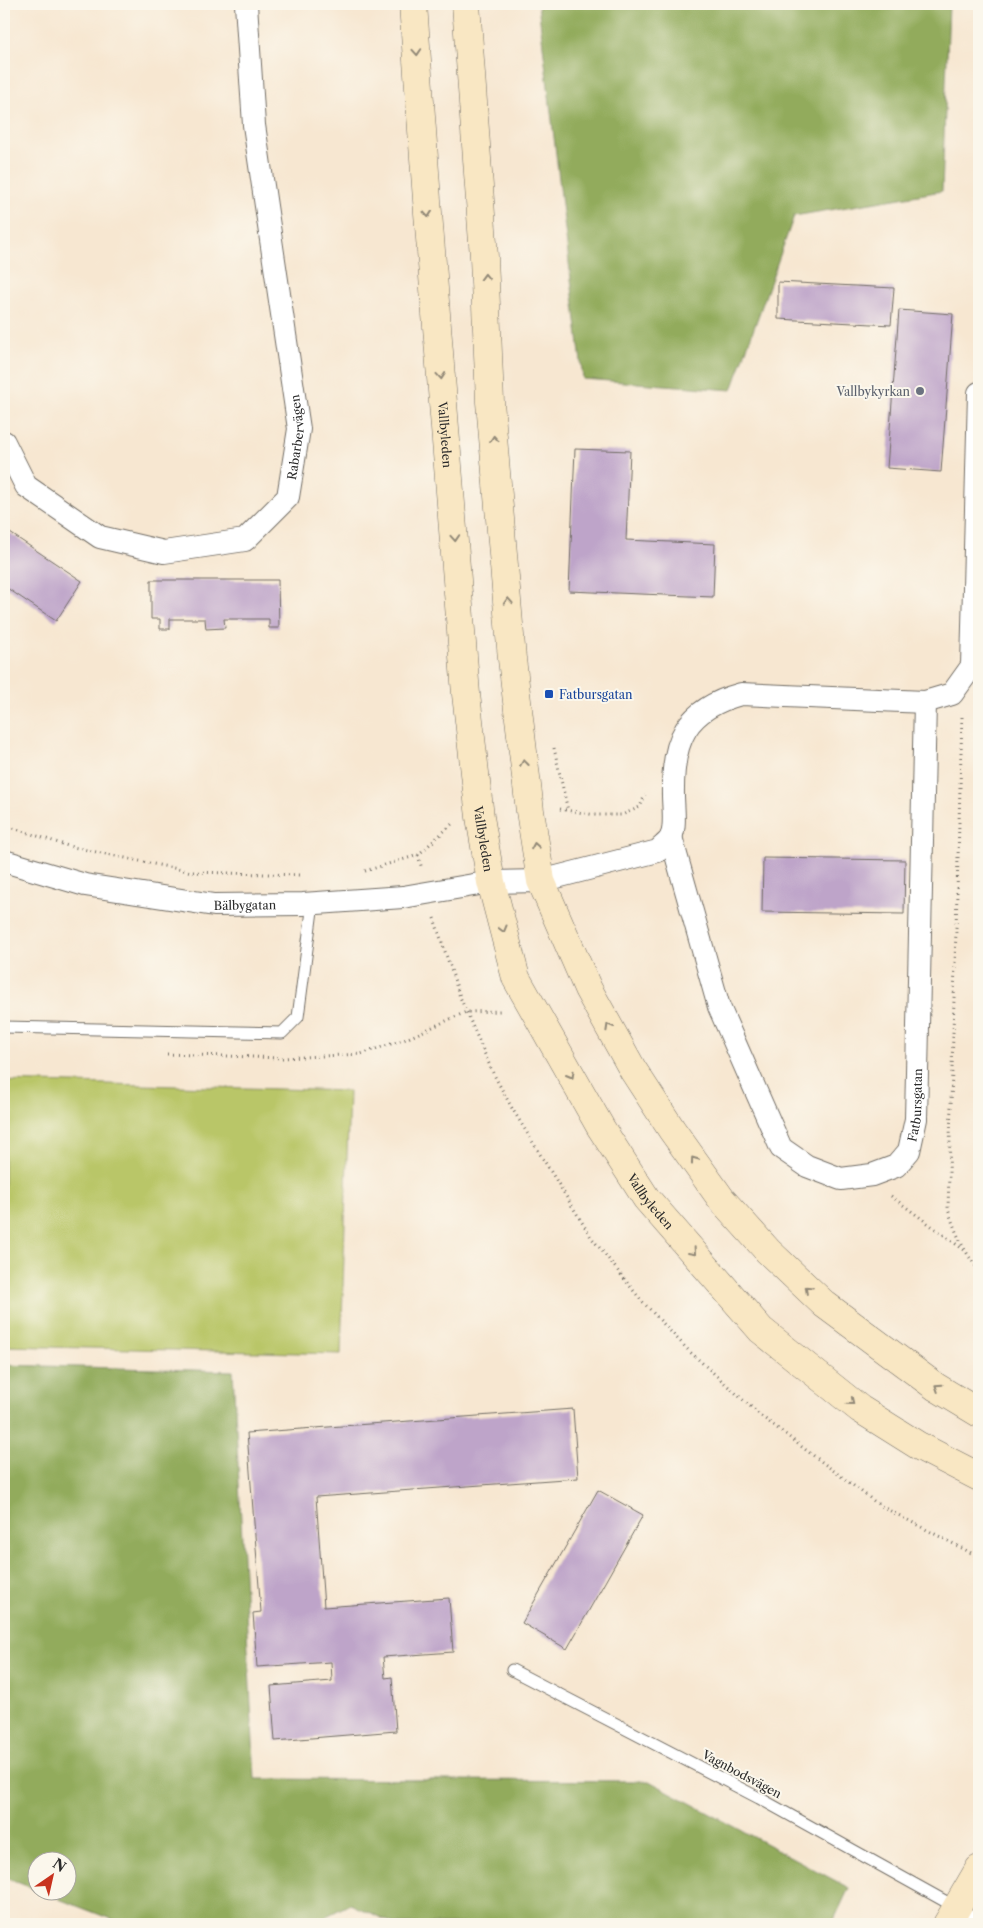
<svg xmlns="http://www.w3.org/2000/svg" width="983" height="1928" viewBox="0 0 983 1928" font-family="'Libre Caslon Text',serif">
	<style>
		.green { fill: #b9c668; stroke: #72784a }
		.forest { fill: #92ab5c; stroke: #5e6b44 }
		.building { fill: #bea4c9 }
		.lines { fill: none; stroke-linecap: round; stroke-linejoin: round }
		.service-casing { stroke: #726d65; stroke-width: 13 }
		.minor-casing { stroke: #726d65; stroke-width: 24 }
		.secondary-casing { stroke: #726d65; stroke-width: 29 }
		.path { stroke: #726d65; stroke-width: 3; stroke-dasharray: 1 4; stroke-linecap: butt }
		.service { stroke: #fff; stroke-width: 11 }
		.minor { stroke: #fff; stroke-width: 22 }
		.secondary { stroke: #f9e7c3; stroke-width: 28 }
		.oneway { stroke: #928977 }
		.worship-dot { fill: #6b7280; stroke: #fbf7ec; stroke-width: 2 }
		.transit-dot { fill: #1a4fb4; stroke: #fbf7ec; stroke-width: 2 }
		.labels { text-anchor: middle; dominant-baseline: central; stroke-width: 4; stroke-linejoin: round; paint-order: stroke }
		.worship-label { font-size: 12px; fill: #5b616d; stroke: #fbf7ec; text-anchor: end }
		.street-label { font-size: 12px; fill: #2b2b2b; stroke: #fbf7ec }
		.transit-label { font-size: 12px; fill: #164399; stroke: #fbf7ec; text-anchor: start }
	</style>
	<rect width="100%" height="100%" fill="#fbf7ec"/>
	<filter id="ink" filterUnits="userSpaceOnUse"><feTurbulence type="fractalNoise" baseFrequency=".02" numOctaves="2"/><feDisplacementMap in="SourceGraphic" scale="10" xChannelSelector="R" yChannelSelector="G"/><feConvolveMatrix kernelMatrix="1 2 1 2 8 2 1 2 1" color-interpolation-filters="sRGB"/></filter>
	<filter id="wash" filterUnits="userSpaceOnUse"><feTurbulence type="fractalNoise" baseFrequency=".0096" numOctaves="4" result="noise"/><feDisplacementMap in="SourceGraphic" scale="20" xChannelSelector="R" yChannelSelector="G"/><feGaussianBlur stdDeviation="1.12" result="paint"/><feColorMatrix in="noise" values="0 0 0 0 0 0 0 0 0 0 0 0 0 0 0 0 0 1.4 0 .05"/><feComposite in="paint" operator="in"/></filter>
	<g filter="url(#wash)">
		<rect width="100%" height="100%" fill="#f7e7d1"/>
		<path class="green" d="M4 1081 349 1091 341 1354 4 1346Z"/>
		<path class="forest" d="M538 4H949L942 191 794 216 732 390 583 379Z
			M4 1365 233 1371 255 1779 649 1781 849 1888 832 1924H395L350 1904 311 1924H124L38 1891 68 1890V1860H38L37 1890 4 1877Z"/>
		<g id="blocks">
			<path class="building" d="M778 282 894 288 891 325 778 319Z
				M899 310 953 314 941 472 887 468Z
				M575 449 630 451 626 540 715 544 713 597 569 591Z
				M4 529 82 581 56 621 4 586Z
				M151 580H278L279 628H269V619H224L225 628 206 629 205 619H170V629H160V619H151Z
				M763 858 905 860 904 914 762 912Z
				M573 1409 578 1478 316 1497 324 1607 449 1598 453 1652 383 1657 385 1678 392 1677 396 1731 275 1741 271 1686 332 1681 331 1662 257 1667 253 1613 261 1612 247 1433Z
				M598 1490 643 1515 567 1649 522 1623Z"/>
		</g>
	</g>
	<g filter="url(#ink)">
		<use href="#blocks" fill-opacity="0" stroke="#726d65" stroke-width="1"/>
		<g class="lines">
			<g class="service-casing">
				<path id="service" d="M4 1027 282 1033 298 1017 313 903
					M512 1670 759 1798 979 1920"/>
			</g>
			<g class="minor-casing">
				<g id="minor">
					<path id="s1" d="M4 442 26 486 100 537 164 552 245 540 288 497 299 429 254 125 246 4"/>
					<path id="s2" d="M671 837 719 1007 781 1148 807 1166 841 1179 872 1175 896 1166 909 1151 916 1119 925 702"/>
					<path id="s3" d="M4 861 85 885 214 905 303 904 403 897 491 882 541 881 658 851C661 847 669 842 671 837 676 827 673 806 673 795 672 739 686 709 741 694L925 702 952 694 972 666 979 393"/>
				</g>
			</g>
			<g class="secondary-casing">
				<g id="secondary">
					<path id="s4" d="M413 4 427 200 466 694 480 817 491 882 516 978 601 1128 646 1198 761 1330 860 1409 919 1446 979 1477"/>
					<path d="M466 4 484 257 490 402 512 659 530 811 541 881 588 989 633 1070 672 1130 722 1200 768 1251 824 1304 936 1387 979 1413"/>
					<path d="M947 1924 979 1869"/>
				</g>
			</g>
			<path class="path" d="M962 717 948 1209C955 1232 964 1252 979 1270
				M554 748 568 811
				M560 809 595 815H622L640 807 645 795
				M4 825 68 846 192 872 301 875
				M418 855 422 869
				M365 871 418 855 452 824
				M434 918 460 997 493 1073 513 1110 591 1237 641 1300 689 1351 761 1416 879 1505 979 1557
				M167 1054 282 1058 361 1054 406 1039 466 1012 500 1011
				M891 1196 964 1250"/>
			<use href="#service" class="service"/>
			<use href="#minor" class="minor"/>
			<use href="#secondary" class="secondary"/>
		</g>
		<defs><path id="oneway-chevron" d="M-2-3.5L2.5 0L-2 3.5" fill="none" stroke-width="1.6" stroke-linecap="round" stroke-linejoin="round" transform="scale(1.25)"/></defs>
		<g class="oneway">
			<use href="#oneway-chevron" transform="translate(417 52) rotate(86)"/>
			<use href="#oneway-chevron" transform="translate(428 214) rotate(85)"/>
			<use href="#oneway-chevron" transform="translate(485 277) rotate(-92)"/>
			<use href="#oneway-chevron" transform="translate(441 376) rotate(85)"/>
			<use href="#oneway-chevron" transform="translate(494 439) rotate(-95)"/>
			<use href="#oneway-chevron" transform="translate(455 538) rotate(86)"/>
			<use href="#oneway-chevron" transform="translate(508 601) rotate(-94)"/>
			<use href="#oneway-chevron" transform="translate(524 763) rotate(-97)"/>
			<use href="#oneway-chevron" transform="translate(535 846) rotate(-100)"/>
			<use href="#oneway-chevron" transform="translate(503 929) rotate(75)"/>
			<use href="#oneway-chevron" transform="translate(609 1027) rotate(-119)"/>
			<use href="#oneway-chevron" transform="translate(571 1075) rotate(60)"/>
			<use href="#oneway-chevron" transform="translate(694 1160) rotate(-126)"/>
			<use href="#oneway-chevron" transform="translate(693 1252) rotate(49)"/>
			<use href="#oneway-chevron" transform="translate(808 1289) rotate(-137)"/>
			<use href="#oneway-chevron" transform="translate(938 1387) rotate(-147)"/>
			<use href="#oneway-chevron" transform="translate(851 1402) rotate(39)"/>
		</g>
	</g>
	<circle class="worship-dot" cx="920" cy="391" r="5"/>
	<rect class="transit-dot" x="544" y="689" width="10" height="10" rx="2.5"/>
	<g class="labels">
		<g class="worship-label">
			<text x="910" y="391">Vallbykyrkan</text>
		</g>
		<g class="street-label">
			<text stroke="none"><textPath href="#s4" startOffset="432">Vallbyleden</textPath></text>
			<text stroke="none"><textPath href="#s1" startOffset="408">Rabarbervägen</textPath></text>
			<text stroke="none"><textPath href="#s4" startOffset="838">Vallbyleden</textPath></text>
			<text stroke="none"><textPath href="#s3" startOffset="246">Bälbygatan</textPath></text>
			<text stroke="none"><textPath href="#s2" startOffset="522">Fatbursgatan</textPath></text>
			<text stroke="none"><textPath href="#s4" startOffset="1242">Vallbyleden</textPath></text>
			<text transform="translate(742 1774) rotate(28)">Vagnbodsvägen</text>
		</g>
		<g class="transit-label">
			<text x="559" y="694">Fatbursgatan</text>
		</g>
	</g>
	<rect width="983" height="1928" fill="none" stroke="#fbf7ec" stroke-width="20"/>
	<g transform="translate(52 1876) rotate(34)"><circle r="24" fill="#fbf7ec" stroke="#a8a59f"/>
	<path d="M0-4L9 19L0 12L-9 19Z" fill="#c8321e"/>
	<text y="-8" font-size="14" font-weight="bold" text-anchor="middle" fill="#2b2b2b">N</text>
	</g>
</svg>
